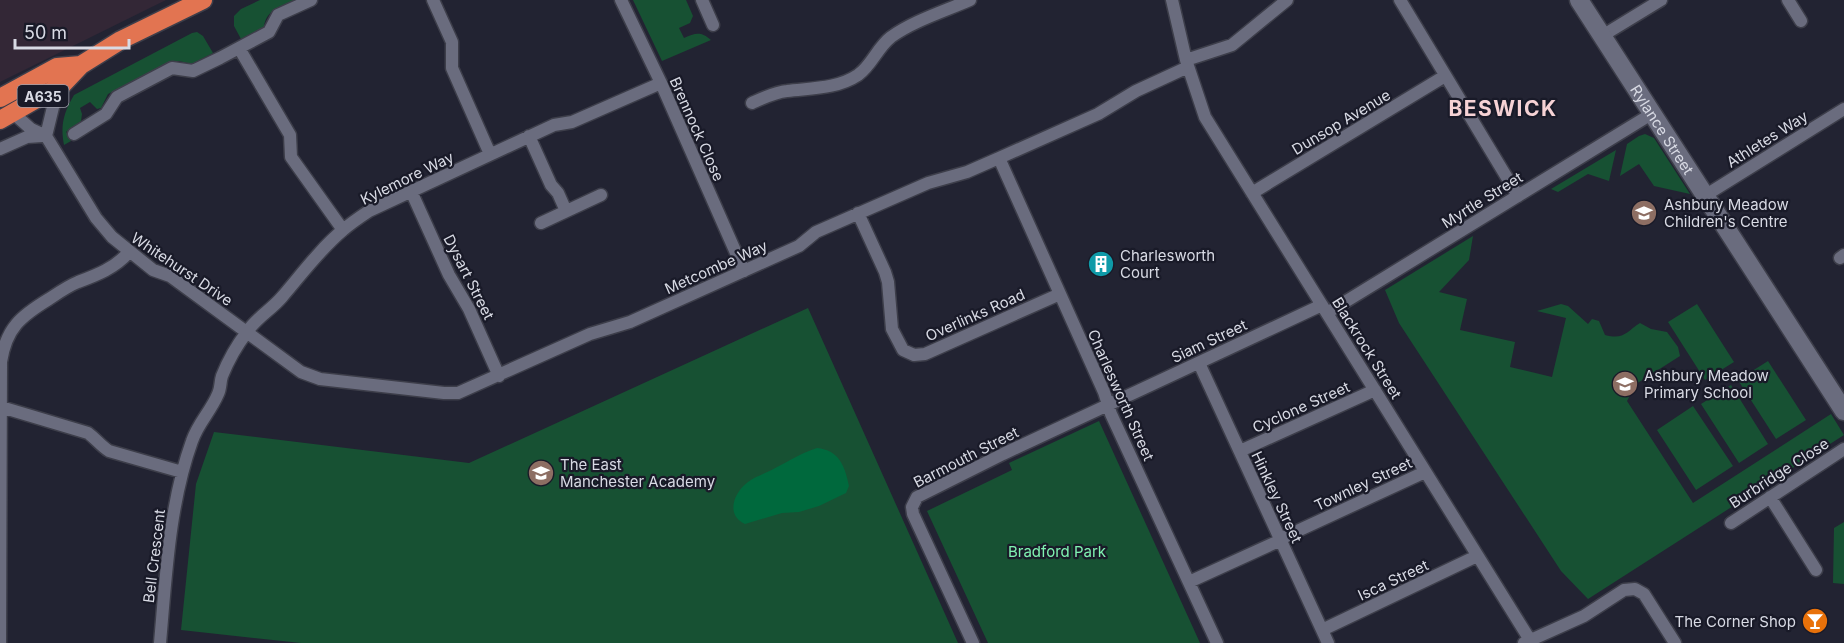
<svg xmlns="http://www.w3.org/2000/svg" width="1844" height="643" viewBox="0 0 1844 643" font-family="Inter,sans-serif">
	<style>
		.industrial { fill: #332736 }
		.green { fill: #175133 }
		.forest { fill: #00693d }
		.lines { fill: none; stroke-linecap: round; stroke-linejoin: round }
		.street-casing { stroke: #3d3e4a; stroke-width: 15 }
		.secondary-casing { stroke: #3d3e4a; stroke-width: 21 }
		.highway-casing { stroke: #3d3e4a; stroke-width: 21 }
		.street { stroke: #6a6c7e; stroke-width: 12 }
		.secondary { stroke: #6a6c7e; stroke-width: 18 }
		.highway { stroke: #e27451; stroke-width: 18 }
		.labels { text-anchor: middle; dominant-baseline: central; stroke-width: 4.5; stroke-linejoin: round; paint-order: stroke }
		.shield { fill: #191a28; stroke: #9fa0ac; stroke-width: 1.5 }
		.shield-label { font-size: 14px; font-weight: bold; fill: #d8dae4 }
		.street-label { font-size: 15px; fill: #d8dae4; stroke: #191a28 }
		.poi-label { font-size: 15px; fill: #d8dae4; stroke: #191a28; text-anchor: start }
		.park-label { font-size: 15px; fill: #80f3b1; stroke: #191a28 }
		.district-label { font-size: 21px; font-weight: bold; letter-spacing: 1.5px; fill: #f6d2d5; stroke: #191a28 }
	</style>
	<rect width="100%" height="100%" fill="#222332"/>
	<path class="industrial" d="M0 0H166L0 82Z"/>
	<path class="green" d="M260 0H296C281 7 266 9 264 27L241 39 234 26V16L241 9Z
		M633 0H686L693 16 690 23 679 28 684 38C695 33 701 31 711 40L662 61Z
		M197 32 203 36 213 53 192 64 179 61 169 63 108 94 101 108 97 109 90 102 80 108 82 114 81 121 66 132 71 141 64 145C60 125 64 112 74 95L192 33Z
		M1645 134 1654 138 1690 194 1654 186 1639 164 1620 176 1627 144 1639 136Z
		M1616 150 1609 181 1588 174 1558 192 1551 189Z
		M1473 236 1469 260 1439 292 1467 299 1460 330 1515 342 1510 367 1552 377 1566 318 1537 311 1561 304 1568 306 1588 324 1592 319 1599 321 1605 335C1624 340 1626 332 1640 323L1651 329 1667 332 1678 347 1680 356 1636 384 1627 401 1693 503 1831 414 1844 435 1588 599 1561 571 1399 323 1385 290Z
		M1697 304 1734 362 1705 380 1668 322Z
		M808 308 958 643H301L181 630 196 484 214 432 469 463Z
		M1768 361 1806 420 1776 439 1738 380Z
		M1731 385 1768 444 1739 463 1701 404Z
		M1693 406 1733 466 1696 490 1657 430Z
		M1099 421 1200 643H988L927 511 1012 470 1009 463Z
		M1844 522V584L1833 583 1834 528Z"/>
	<path class="forest" d="M817 448C839 450 845 466 849 486L846 493 819 506 799 512 782 513 745 524C725 515 734 492 748 482 753 478 759 476 765 473 783 465 798 454 817 448Z"/>
	<g class="lines">
		<g class="street-casing">
			<path id="street" d="M433 0 452 42V68L490 154
				M621 0 661 83 744 271
				M702 0 713 25
				M1172 0 1186 60 1205 117 1530 640
				M1400 0 1518 196
				M1788 0 1801 21
				M1602 36 1661 0
				M239 48 290 135 291 157 343 230
				M1186 60 1232 45 1287 0
				M752 103C763 98 775 92 787 91 811 88 837 89 858 75 872 65 877 48 891 37 913 21 945 11 970 0
				M13 113 31 129 46 136 96 218 112 237 153 270 170 276 301 372 320 379 444 393H458L590 334 630 322 799 246 816 232 928 183 967 172 999 158 1098 114 1136 91 1188 67
				M74 134 106 114 117 97 172 68 193 71 220 58 269 32 278 15 311 0
				M46 136 54 103 63 84
				M529 136 551 185 558 193 566 211
				M0 149 27 137 42 136
				M999 158 1104 392 1111 414 1217 643
				M411 191 449 275 469 309 499 376
				M1252 193 1445 76
				M1706 195 1844 109
				M858 213 885 272 888 282 892 329 903 350 914 355 925 354 1060 294
				M541 223 601 195
				M1840 258 1844 255
				M1327 313 1653 113
				M1199 363 1328 643
				M1 407 88 433C96 439 101 446 109 451L182 472
				M1240 451 1375 390
				M1770 497 1816 570
				M1731 523 1844 449
				M1280 539 1425 472
				M1189 582 1281 540
				M1322 630 1477 556
				M0 643 1 362C6 328 21 316 49 299 58 293 68 286 78 282 97 275 115 268 129 252
				M160 643C166 576 169 505 192 441 198 423 211 411 218 394 221 388 220 382 222 376 228 361 237 345 247 332 256 318 271 310 282 297 301 275 320 249 343 230 351 223 360 217 369 211L554 125 572 122 661 83
				M973 643 913 514 912 507 917 497 1003 454 1322 305
				M1524 643 1584 616 1624 590 1635 589 1644 594 1675 643"/>
		</g>
		<g class="secondary-casing">
			<g id="secondary">
				<path id="s1" d="M1579 0 1844 411"/>
			</g>
		</g>
		<g class="highway-casing">
			<path id="highway" d="M0 98 57 67 81 65
				M0 120 63 84 81 65 121 40 203 0"/>
		</g>
		<use href="#street" class="street"/>
		<use href="#secondary" class="secondary"/>
		<use href="#highway" class="highway"/>
	</g>
	<defs>
		<g id="school-disc" transform="scale(1.35)"><circle r="9.5" fill="#8d6e63" stroke="#191a28"/><path d="M0-5L7-2L0 1L-7-2ZM-4 1L0 2.5L4 1V4Q0 6-4 4Z" fill="#fff"/></g>
		<g id="building-disc" transform="scale(1.35)"><circle r="9.5" fill="#0f9aa8" stroke="#191a28"/><path d="M-4-6H4V6H1V3H-1V6H-4ZM-2.5-4.3h1.7v1.8h-1.7ZM.8-4.3h1.7v1.8H.8ZM-2.5-1h1.7V.8h-1.7ZM.8-1h1.7V.8H.8Z" fill="#fff"/></g>
		<g id="bar-disc" transform="scale(1.35)"><circle r="9.5" fill="#e8710a" stroke="#191a28"/><path d="M-6-5H6L.8 .8V4.5H3.5V6h-7V4.5H-.8V.8Z" fill="#fff"/></g>
	</defs>
	<g fill-rule="evenodd">
		<use href="#school-disc" x="1644" y="213"/>
		<use href="#building-disc" x="1101" y="264"/>
		<use href="#school-disc" x="1625" y="384"/>
		<use href="#school-disc" x="541" y="473"/>
		<use href="#bar-disc" x="1815" y="621"/>
	</g>
	<g class="labels">
		<rect class="shield" x="17.5" y="85" width="51" height="22" rx="4.5"/>
		<g class="shield-label">
			<text x="43" y="96">A635</text>
		</g>
		<g class="street-label">
			<text transform="translate(1341 122) rotate(-31)">Dunsop Avenue</text>
			<text transform="translate(697 129) rotate(66)">Brennock Close</text>
			<text stroke="none"><textPath href="#s1" startOffset="154">Rylance Street</textPath></text>
			<text transform="translate(1767 139) rotate(-32)">Athletes Way</text>
			<text transform="translate(407 178) rotate(-26)">Kylemore Way</text>
			<text transform="translate(1482 200) rotate(-32)">Myrtle Street</text>
			<text transform="translate(716 267) rotate(-24)">Metcombe Way</text>
			<text transform="translate(182 269) rotate(34)">Whitehurst Drive</text>
			<text transform="translate(469 277) rotate(63)">Dysart Street</text>
			<text transform="translate(975 315) rotate(-24)">Overlinks Road</text>
			<text transform="translate(1209 341) rotate(-25)">Siam Street</text>
			<text transform="translate(1367 348) rotate(58)">Blackrock Street</text>
			<text transform="translate(1121 395) rotate(66)">Charlesworth Street</text>
			<text transform="translate(1301 407) rotate(-24)">Cyclone Street</text>
			<text transform="translate(966 457) rotate(-27)">Barmouth Street</text>
			<text transform="translate(1779 473) rotate(-33)">Burbridge Close</text>
			<text transform="translate(1363 484) rotate(-25)">Townley Street</text>
			<text transform="translate(1277 497) rotate(65)">Hinkley Street</text>
			<text transform="translate(154 556) rotate(-83)">Bell Crescent</text>
			<text transform="translate(1393 580) rotate(-25)">Isca Street</text>
		</g>
		<g class="poi-label">
			<text x="1664" y="204">Ashbury Meadow<tspan x="1664" dy="17">Children's Centre</tspan></text>
			<text x="1120" y="255">Charlesworth<tspan x="1120" dy="17">Court</tspan></text>
			<text x="1644" y="375">Ashbury Meadow<tspan x="1644" dy="17">Primary School</tspan></text>
			<text x="560" y="464">The East<tspan x="560" dy="17">Manchester Academy</tspan></text>
			<text x="1796" y="621" text-anchor="end">The Corner Shop</text>
		</g>
		<g class="park-label">
			<text x="1057" y="551">Bradford Park</text>
		</g>
		<g class="district-label">
			<text x="1503" y="108">BESWICK</text>
		</g>
	</g>
	<path d="M15 39v9h114v-9" fill="none" stroke="#d8dae4" stroke-width="3"/>
	<text x="24" y="39" font-size="18" fill="#d8dae4" stroke="#191a28" stroke-width="4.5" paint-order="stroke">50 m</text>
</svg>
